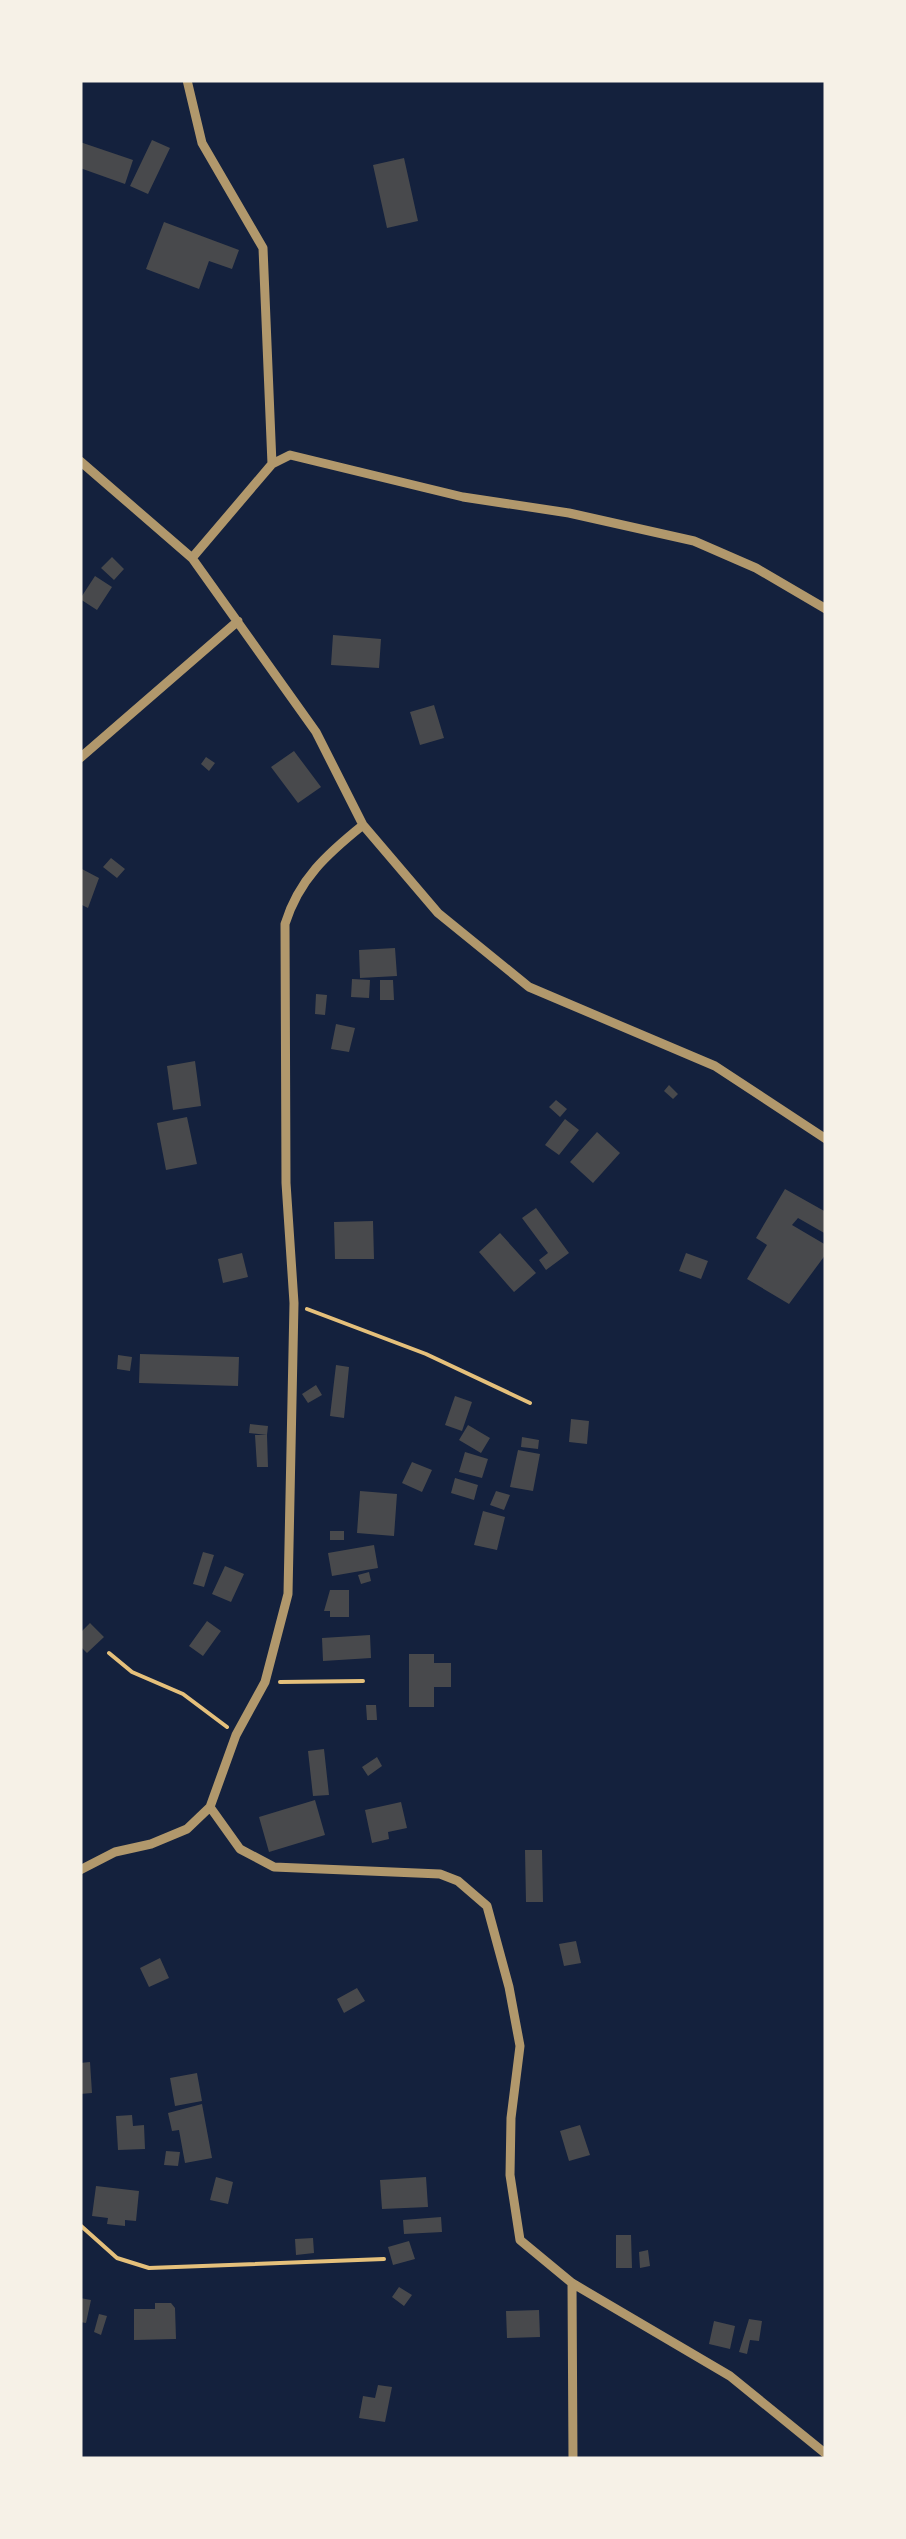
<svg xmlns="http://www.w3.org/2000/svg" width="906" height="2539" viewBox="0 0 906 2539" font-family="'Times New Roman',serif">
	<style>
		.building { fill: #48494c }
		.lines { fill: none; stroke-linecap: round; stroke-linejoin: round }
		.path { stroke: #e5c07b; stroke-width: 4 }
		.minor { stroke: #b1986c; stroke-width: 9 }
	</style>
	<rect width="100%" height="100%" fill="#14213d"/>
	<path class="building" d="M152 140 170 148 148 194 130 186Z
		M80 142 133 160 125 184 80 168Z
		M404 158 418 221 387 228 373 165Z
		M164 222 239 250 232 269 209 261 199 289 146 269Z
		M112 557 124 569 114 580 101 568Z
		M95 576 112 587 97 610 80 599Z
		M333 635 381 639 379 668 331 665Z
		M434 705 444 738 420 745 410 712Z
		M294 751 321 787 298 803 271 767Z
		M206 757 215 763 209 771 201 764Z
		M111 858 125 869 117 878 103 867Z
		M80 868 99 878 88 908 80 904Z
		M395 948 397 976 360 978 359 950Z
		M352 979 370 980 369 998 351 997Z
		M380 980H393L394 1000H380Z
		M316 994 327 995 325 1015 315 1014Z
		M336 1024 355 1028 349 1052 331 1049Z
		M195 1061 201 1106 173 1110 167 1066Z
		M669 1085 678 1094 673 1099 664 1091Z
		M556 1100 567 1109 560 1117 549 1107Z
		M187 1117 197 1164 166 1170 157 1123Z
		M565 1119 579 1130 559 1155 545 1145Z
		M597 1132 620 1153 593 1183 570 1162Z
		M785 1189 826 1212V1234L798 1218 792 1225 826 1245V1254L789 1304 747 1279 767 1245 756 1238Z
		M536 1208 569 1253 546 1270 539 1260 548 1253 522 1218Z
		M373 1221 374 1259H335L334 1222Z
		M500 1233 536 1273 514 1292 479 1252Z
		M242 1253 248 1277 223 1283 218 1259Z
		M686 1253 708 1261 701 1279 679 1271Z
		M140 1354 239 1357 238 1386 139 1383Z
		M118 1355 132 1357 130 1371 117 1369Z
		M336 1365 349 1367 344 1418 330 1416Z
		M316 1385 322 1395 308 1403 302 1394Z
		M455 1396 472 1402 462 1431 445 1425Z
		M571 1419 589 1421 587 1444 569 1442Z
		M250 1424 268 1426 267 1435 249 1433Z
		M468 1425 490 1438 481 1453 459 1440Z
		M255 1435H267L268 1467H257Z
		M522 1437 539 1440 538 1449 521 1447Z
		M518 1450 540 1454 533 1491 510 1487Z
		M465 1452 488 1459 482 1478 459 1472Z
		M412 1462 432 1470 422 1492 402 1483Z
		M455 1478 478 1485 474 1500 451 1493Z
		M360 1491 397 1494 394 1536 357 1533Z
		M496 1491 510 1495 504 1510 490 1505Z
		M483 1511 505 1517 497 1550 474 1545Z
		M330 1531H344V1540H330Z
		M374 1545 378 1568 332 1576 328 1553Z
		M203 1552 214 1555 204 1587 193 1584Z
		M225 1566 244 1574 231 1602 212 1594Z
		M369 1572 371 1581 361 1584 358 1575Z
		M330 1590H349V1617H330V1611H324Z
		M207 1621 221 1631 203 1656 189 1646Z
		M90 1623 104 1637 87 1653 80 1646V1633Z
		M370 1635 371 1658 323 1661 322 1638Z
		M409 1654H434V1663H451V1687H434V1707H409Z
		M366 1705H376L377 1720H367Z
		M324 1749 329 1795 313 1796 308 1751Z
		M377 1757 382 1766 368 1776 362 1767Z
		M315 1800 325 1835 269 1852 259 1817Z
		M401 1802 407 1828 388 1832 389 1839 372 1843 365 1810Z
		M525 1850H542L543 1902H526Z
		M576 1941 581 1963 564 1966 559 1944Z
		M160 1958 169 1978 149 1987 140 1968Z
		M357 1988 365 2001 344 2013 337 1999Z
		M90 2062 92 2093 80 2094V2063Z
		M197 2073 202 2101 175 2106 170 2078Z
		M202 2104 212 2158 185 2163 179 2130 172 2131 168 2113Z
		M132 2115 133 2126 144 2125 145 2149 118 2150 116 2116Z
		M580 2125 590 2155 569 2161 560 2131Z
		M166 2151 180 2152 178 2166 164 2165Z
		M216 2177 233 2182 228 2204 210 2200Z
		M426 2177 428 2207 382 2209 380 2180Z
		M96 2186 139 2191 136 2221 125 2220V2226L107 2224 108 2218 92 2216Z
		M441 2217 442 2232 404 2234 403 2220Z
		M616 2235H631L632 2268H616Z
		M313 2238 314 2253 296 2255 295 2239Z
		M409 2241 415 2259 393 2265 388 2247Z
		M648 2250 650 2266 640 2268 639 2252Z
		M399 2287 412 2295 404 2306 392 2297Z
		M80 2298 91 2300 86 2323 80 2322Z
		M155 2303H171L175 2308 176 2339 134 2340V2309H155Z
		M539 2310 540 2337 507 2338 506 2311Z
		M99 2314 107 2316 101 2335 94 2332Z
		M749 2319 762 2321 759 2341 750 2340 747 2354 739 2352Z
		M714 2321 735 2326 730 2349 709 2344Z
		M378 2385 392 2387 385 2422 359 2418 363 2396 375 2398Z"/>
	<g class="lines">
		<path class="path" d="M307 1309 426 1354 530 1403
			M109 1653 132 1672 183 1694 227 1727
			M280 1682 363 1681
			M80 2225 117 2258 149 2268 384 2259"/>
		<path class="minor" d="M187 80 202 143 263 248 272 464
			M80 461 192 558 316 732 363 825 438 913 529 987 715 1066 826 1139
			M192 558 272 464 290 455 463 497 569 513 694 541 756 568 826 609
			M80 758 238 621
			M210 1807 240 1849 274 1867 440 1874 458 1881 487 1906 509 1987 520 2046 511 2118 510 2175 520 2240 572 2283 730 2376 826 2454
			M80 1870 115 1852 151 1844 187 1829 210 1807 236 1735 265 1682 288 1594 294 1303 286 1183 285 924C299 879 327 854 363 825
			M572 2283 573 2459"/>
	</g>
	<rect width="906" height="2539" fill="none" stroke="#f6f1e7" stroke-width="165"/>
</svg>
